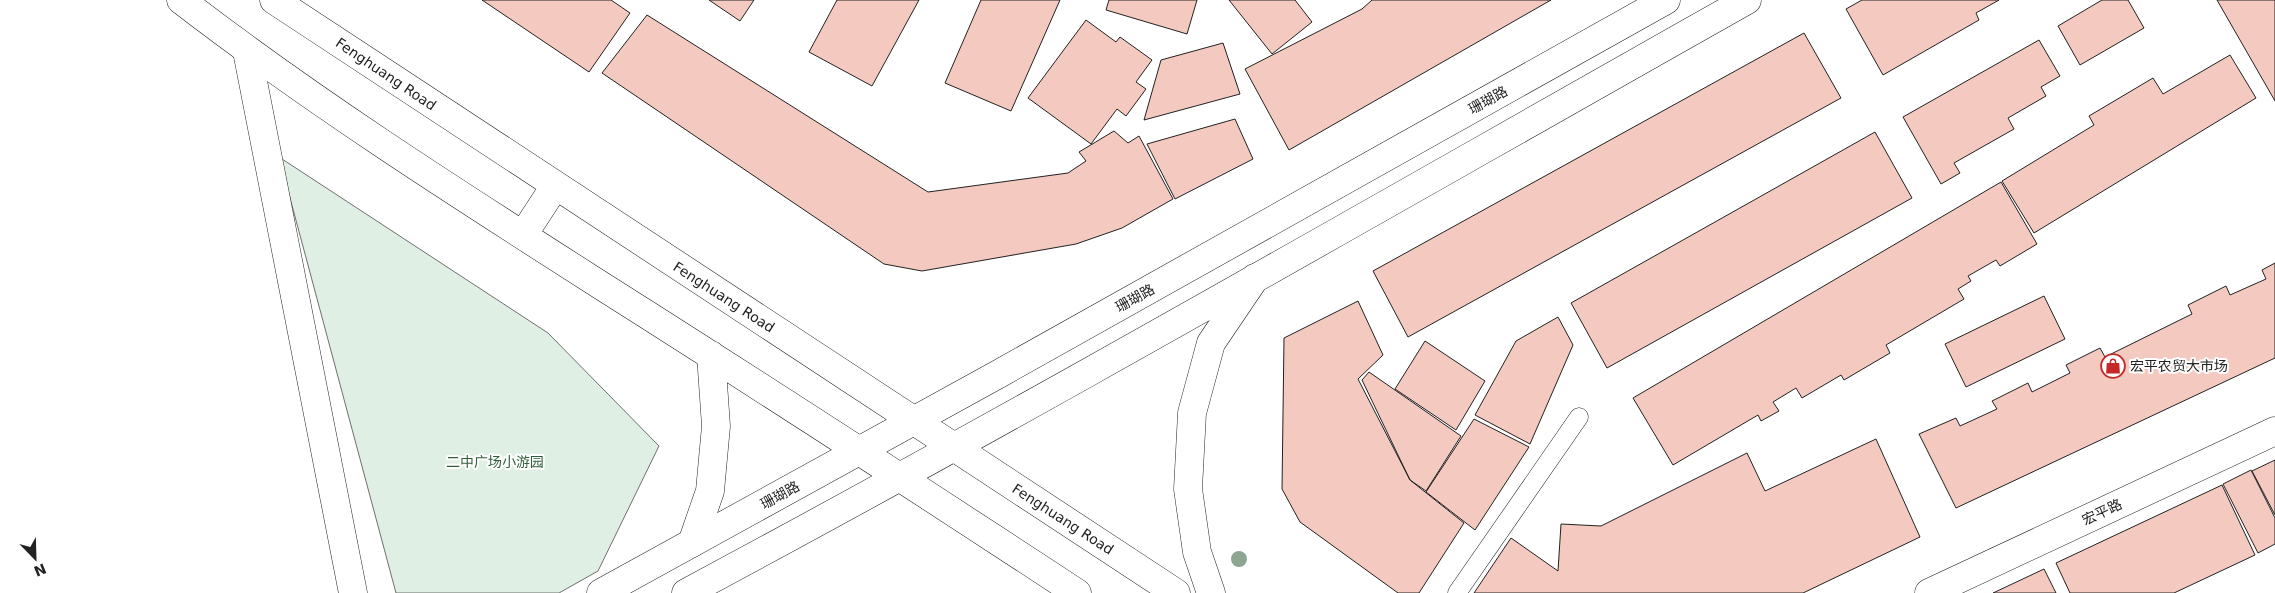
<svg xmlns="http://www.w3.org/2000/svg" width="2275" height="593" viewBox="0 0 2275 593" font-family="'DejaVu Sans','Noto Sans SC',sans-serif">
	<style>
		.green { fill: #e0efe3; stroke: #6f6f6f }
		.building { fill: #f3c9c0; stroke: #222 }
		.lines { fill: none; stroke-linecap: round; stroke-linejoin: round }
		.service-casing { stroke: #222; stroke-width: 19 }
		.minor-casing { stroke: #222; stroke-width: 29 }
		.secondary-casing { stroke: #222; stroke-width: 29 }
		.primary-casing { stroke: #222; stroke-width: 29 }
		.service { stroke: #fff; stroke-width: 18 }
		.minor { stroke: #fff; stroke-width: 28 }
		.secondary { stroke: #fff; stroke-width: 28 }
		.primary { stroke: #fff; stroke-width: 28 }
		.tree { fill: #8da692 }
		.labels { text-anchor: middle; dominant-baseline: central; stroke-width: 4; stroke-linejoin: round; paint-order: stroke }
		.street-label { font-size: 14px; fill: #222; stroke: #fff }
		.poi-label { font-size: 14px; fill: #222; stroke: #fff; text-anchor: start }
		.park-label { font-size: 14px; fill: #2f5e38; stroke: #fff }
	</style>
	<rect width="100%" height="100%" fill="#fff"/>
	<path class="green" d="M279 157 548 333 659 446 598 571 559 593H396Z"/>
	<path class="building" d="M482 0H611L630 13 589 72Z
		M709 0H754L740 21Z
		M837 0H919L872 86 809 52Z
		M981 0H1060L1011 111 945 83Z
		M1109 0H1197L1187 34 1106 10Z
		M1229 0H1295L1312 22 1272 54Z
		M1372 0H1551L1289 150 1245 69 1362 9Z
		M1862 0H1999L1976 13 1979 20 1883 75 1846 9Z
		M2102 0H2128L2144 28 2080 65 2058 26Z
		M2217 0H2275V101Z
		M647 15 928 192 1068 173 1086 161 1079 152 1114 131 1128 143 1139 136 1173 199 1122 228 1076 244 922 271 884 264 602 73Z
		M1086 20 1116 42 1120 37 1152 60 1136 82 1146 89 1126 116 1117 109 1091 144 1028 98Z
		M1804 33 1841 98 1408 337 1373 271Z
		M2039 40 2060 76 2041 87 2046 96 2008 118 2014 129 1954 163 1960 173 1941 184 1903 117Z
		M1223 43 1240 94 1144 120 1161 60Z
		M2230 55 2256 98 2034 233 2002 181 2094 125 2089 116 2153 78 2163 94Z
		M1235 119 1253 159 1175 199 1147 144Z
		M1875 132 1912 198 1607 368 1571 303Z
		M2001 182 2037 244 2000 266 1996 260 1968 276 1971 281 1958 289 1964 299 1886 345 1890 353 1844 380 1841 375 1802 398 1796 388 1773 402 1779 411 1761 421 1758 415 1673 465 1633 398Z
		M2275 263V358L1956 508 1919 434 1956 418 1960 426 1997 409 1992 401 2028 383 2032 392 2070 373 2066 365 2100 348 2105 357 2192 314 2188 305 2226 286 2230 295 2266 279 2262 270Z
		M2044 296 2065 339 1966 387 1945 344Z
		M1358 301 1383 355 1358 379 1410 480 1464 523 1419 593H1398L1300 522 1282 489 1284 338Z
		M1558 317 1573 345 1530 444 1475 415 1516 341Z
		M1425 341 1485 381 1456 430 1395 389Z
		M1369 372 1461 436 1426 491 1410 480 1362 380Z
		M1474 419 1529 447 1475 530 1426 492Z
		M1876 439 1920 537 1803 593H1474L1511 538 1558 571 1561 524 1601 526 1747 453 1765 491Z
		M2275 460V515L2252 471Z
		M2251 470 2275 518V544L2258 553 2223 484Z
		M2222 485 2255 555 2174 593H2070L2056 563Z
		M2044 569 2056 593H1993Z"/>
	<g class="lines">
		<g class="service-casing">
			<path id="service" d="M1457 593 1579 417"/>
		</g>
		<g class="minor-casing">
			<path id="minor" d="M247 51 353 593
				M1929 593 2275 431"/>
		</g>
		<g class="secondary-casing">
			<path id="secondary" d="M601 593 995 376 1666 0
				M686 593C1043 402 1394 199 1747 0"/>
		</g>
		<g class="primary-casing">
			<path id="primary" d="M181 0C316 104 461 196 605 288 763 388 920 490 1077 593
				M274 0 1176 593
				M523 235 555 186
				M692 543 710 491 716 426 711 355
				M1211 593 1197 552 1188 489 1192 413 1211 343 1255 278"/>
		</g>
		<use href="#service" class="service"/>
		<use href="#minor" class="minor"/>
		<use href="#secondary" class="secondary"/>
		<use href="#primary" class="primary"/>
	</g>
	<circle class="tree" cx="1239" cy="559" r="8"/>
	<defs>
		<g id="shop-ring" transform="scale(1.25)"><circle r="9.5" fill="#fff" stroke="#c62828" stroke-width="1.5"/><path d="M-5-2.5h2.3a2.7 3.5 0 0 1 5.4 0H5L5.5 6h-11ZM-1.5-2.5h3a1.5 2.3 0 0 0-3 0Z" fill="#c62828"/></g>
	</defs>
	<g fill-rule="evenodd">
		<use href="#shop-ring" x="2113" y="366"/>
	</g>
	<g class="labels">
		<g class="street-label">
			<text transform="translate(386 74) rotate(34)">Fenghuang Road</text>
			<text transform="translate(1488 100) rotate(-29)">珊瑚路</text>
			<text transform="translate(724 297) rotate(33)">Fenghuang Road</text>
			<text transform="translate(1135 298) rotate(-29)">珊瑚路</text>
			<text transform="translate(780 495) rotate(-29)">珊瑚路</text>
			<text transform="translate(2102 512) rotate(-25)">宏平路</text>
			<text transform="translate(1063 519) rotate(33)">Fenghuang Road</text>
		</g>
		<g class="poi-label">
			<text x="2130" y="366">宏平农贸大市场</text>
		</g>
		<g class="park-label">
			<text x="495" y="462">二中广场小游园</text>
		</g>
	</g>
	<g transform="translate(35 558) rotate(157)" stroke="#ffffff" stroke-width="4" paint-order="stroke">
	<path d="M0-4L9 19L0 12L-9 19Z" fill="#222222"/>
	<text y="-8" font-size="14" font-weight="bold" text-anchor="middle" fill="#222222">N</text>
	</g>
</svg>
